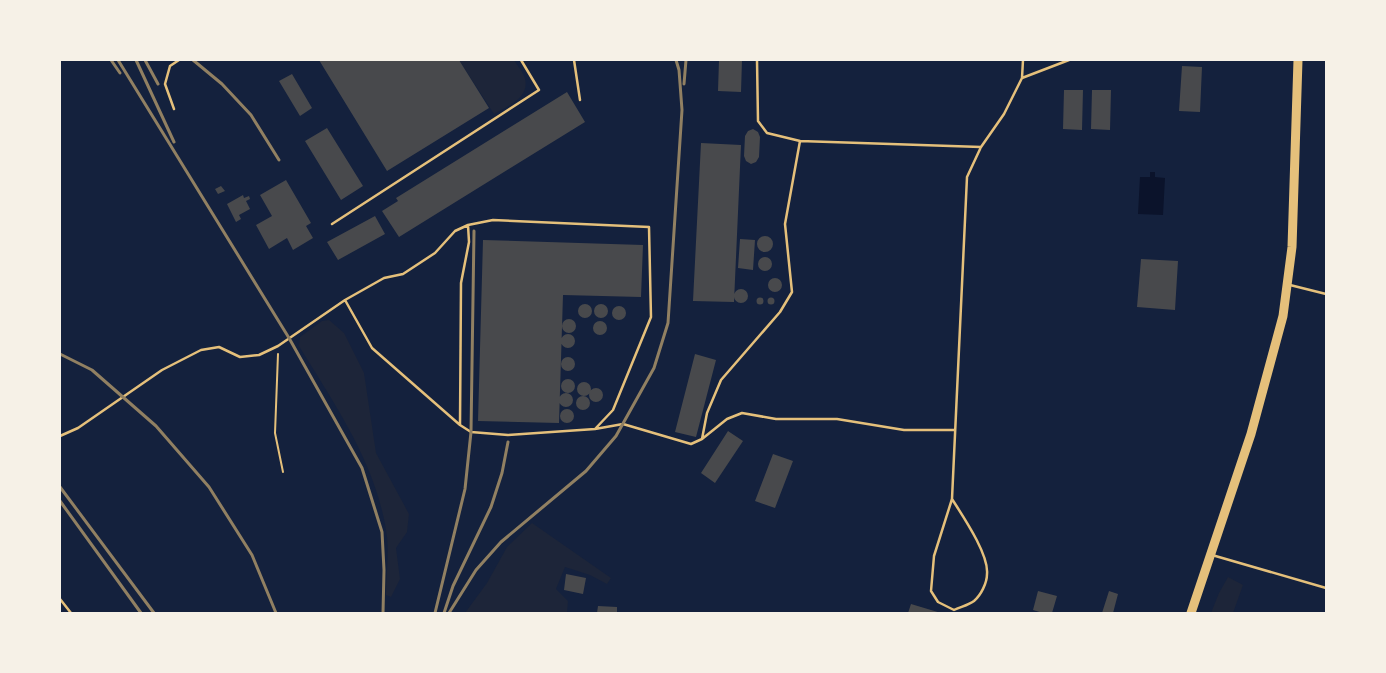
<svg xmlns="http://www.w3.org/2000/svg" width="1386" height="673" viewBox="0 0 1386 673" font-family="'Playfair Display',serif">
	<style>
		.green { fill: #1d2539 }
		.water { fill: #0b132b }
		.building { fill: #48494c }
		.lines { fill: none; stroke-linecap: round; stroke-linejoin: round }
		.path { stroke: #e5c07b; stroke-width: 2 }
		.service { stroke: #e5c07b; stroke-width: 2.5 }
		.primary { stroke: #e5c07b; stroke-width: 9 }
		.rail { stroke: #918062; stroke-width: 3 }
	</style>
	<rect width="100%" height="100%" fill="#14213d"/>
	<path class="green" d="M459 60H514C517 65 524 73 525 79 530 98 506 107 494 114Z
		M329 320 344 333 364 373 376 453 409 514 407 532 396 548 400 579 391 597 386 595C386 577 389 554 387 537 378 466 335 405 299 346L300 337 322 321Z
		M532 523 611 578 607 584 590 575 565 567 556 589 568 601 567 613H465L487 583 507 547Z
		M1228 577 1243 585 1233 613H1211L1219 593Z"/>
	<path class="water" d="M1150 172H1155V177L1165 178 1163 215 1138 214 1140 177H1150Z"/>
	<path class="building" d="M319 60H459L489 108 387 171Z
		M719 60H742L741 92 718 91Z
		M1182 66 1202 67 1200 112 1179 111Z
		M292 74 312 108 300 116 279 81Z
		M1064 90H1083L1082 130 1063 129Z
		M1092 90H1111L1110 130 1091 129Z
		M567 92 585 122 399 237 382 211 398 201 396 198Z
		M327 128 363 186 341 200 305 141Z
		M753 129 758 132 760 137 759 157 756 162 751 164 746 161 744 156 745 136 748 131Z
		M701 143 741 145 734 302 693 301Z
		M286 180 311 223 306 226 313 238 293 250 287 238 269 249 256 225 272 216 260 195Z
		M221 186 225 191 218 194 215 189Z
		M243 195 244 198 249 196 250 199 246 201 250 209 239 215 241 219 236 222 227 204Z
		M375 216 385 234 338 260 327 242Z
		M757 244a8 8 0 1 1 16 0a8 8 0 1 1-16 0Z
		M740 239 755 240 753 270 738 268Z
		M483 240 643 245 641 297 563 295 559 423 478 421Z
		M758 264a7 7 0 1 1 14 0a7 7 0 1 1-14 0Z
		M1141 259 1178 261 1175 310 1137 307Z
		M768 285a7 7 0 1 1 14 0a7 7 0 1 1-14 0Z
		M734 296a7 7 0 1 1 14 0a7 7 0 1 1-14 0Z
		M767.5 301a3.5 3.5 0 1 1 7 0a3.5 3.5 0 1 1-7 0Z
		M756.5 301a3.5 3.5 0 1 1 7 0a3.5 3.5 0 1 1-7 0Z
		M594 311a7 7 0 1 1 14 0a7 7 0 1 1-14 0Z
		M578 311a7 7 0 1 1 14 0a7 7 0 1 1-14 0Z
		M612 313a7 7 0 1 1 14 0a7 7 0 1 1-14 0Z
		M562 326a7 7 0 1 1 14 0a7 7 0 1 1-14 0Z
		M593 328a7 7 0 1 1 14 0a7 7 0 1 1-14 0Z
		M561 341a7 7 0 1 1 14 0a7 7 0 1 1-14 0Z
		M695 354 716 360 696 437 675 432Z
		M561 364a7 7 0 1 1 14 0a7 7 0 1 1-14 0Z
		M561 386a7 7 0 1 1 14 0a7 7 0 1 1-14 0Z
		M577 389a7 7 0 1 1 14 0a7 7 0 1 1-14 0Z
		M589 395a7 7 0 1 1 14 0a7 7 0 1 1-14 0Z
		M559 400a7 7 0 1 1 14 0a7 7 0 1 1-14 0Z
		M576 403a7 7 0 1 1 14 0a7 7 0 1 1-14 0Z
		M560 416a7 7 0 1 1 14 0a7 7 0 1 1-14 0Z
		M728 431 743 441 715 483 701 473Z
		M773 454 793 461 775 508 755 501Z
		M566 574 586 578 583 594 564 590Z
		M1038 591 1057 596 1052 613H1043L1033 610Z
		M1109 591 1118 594 1113 613H1102Z
		M911 604 941 613H908Z
		M598 606 617 607V613H597Z"/>
	<g class="lines">
		<path class="path" d="M278 354 275 433 283 472"/>
		<path class="service" d="M574 60 580 100
			M757 60 758 121 767 133 800 141
			M1022 78 1069 60
			M174 109 165 84 170 66 179 60
			M332 224 539 90 521 60
			M1290 285 1326 294
			M345 300 372 348 460 425 471 432 508 435 595 429 623 424 691 444 702 439 727 419 742 413 776 419H837L904 430H955
			M460 425 461 283 469 242 468 225
			M60 436 78 428 162 370 201 350 219 347 240 357 259 355 278 346 345 300 384 278 403 274 435 253 455 231 468 225 493 220 649 227 651 317 613 410 595 429
			M702 439 707 413 721 380 780 312 792 292 785 224 800 141 981 147
			M952 499C962 515 989 554 987 574 987 583 981 595 974 601 969 605 960 607 954 610L938 602 931 591 934 556 952 499 967 177 981 147 1004 114 1022 78 1023 60
			M1212 555 1326 588
			M60 599 71 613"/>
		<path class="primary" d="M1191 613 1251 434 1283 316 1292 247 1298 60"/>
		<path class="rail" d="M111 60 120 73
			M118 60 289 338 362 468 382 532 384 570 383 613
			M136 60 174 142
			M145 60 158 84
			M193 60 222 84 251 115 279 160
			M684 84 686 60
			M60 354 92 370 156 426 209 487 252 555 276 613
			M60 487 154 613
			M60 501 141 613
			M435 613 465 489 471 432 474 231
			M444 613 453 586 491 507 502 473 508 442
			M449 613 476 570 501 542 586 471 616 436 654 368 668 323 682 110 679 70 676 60"/>
	</g>
	<rect width="1386" height="673" fill="none" stroke="#f6f1e7" stroke-width="122"/>
</svg>
